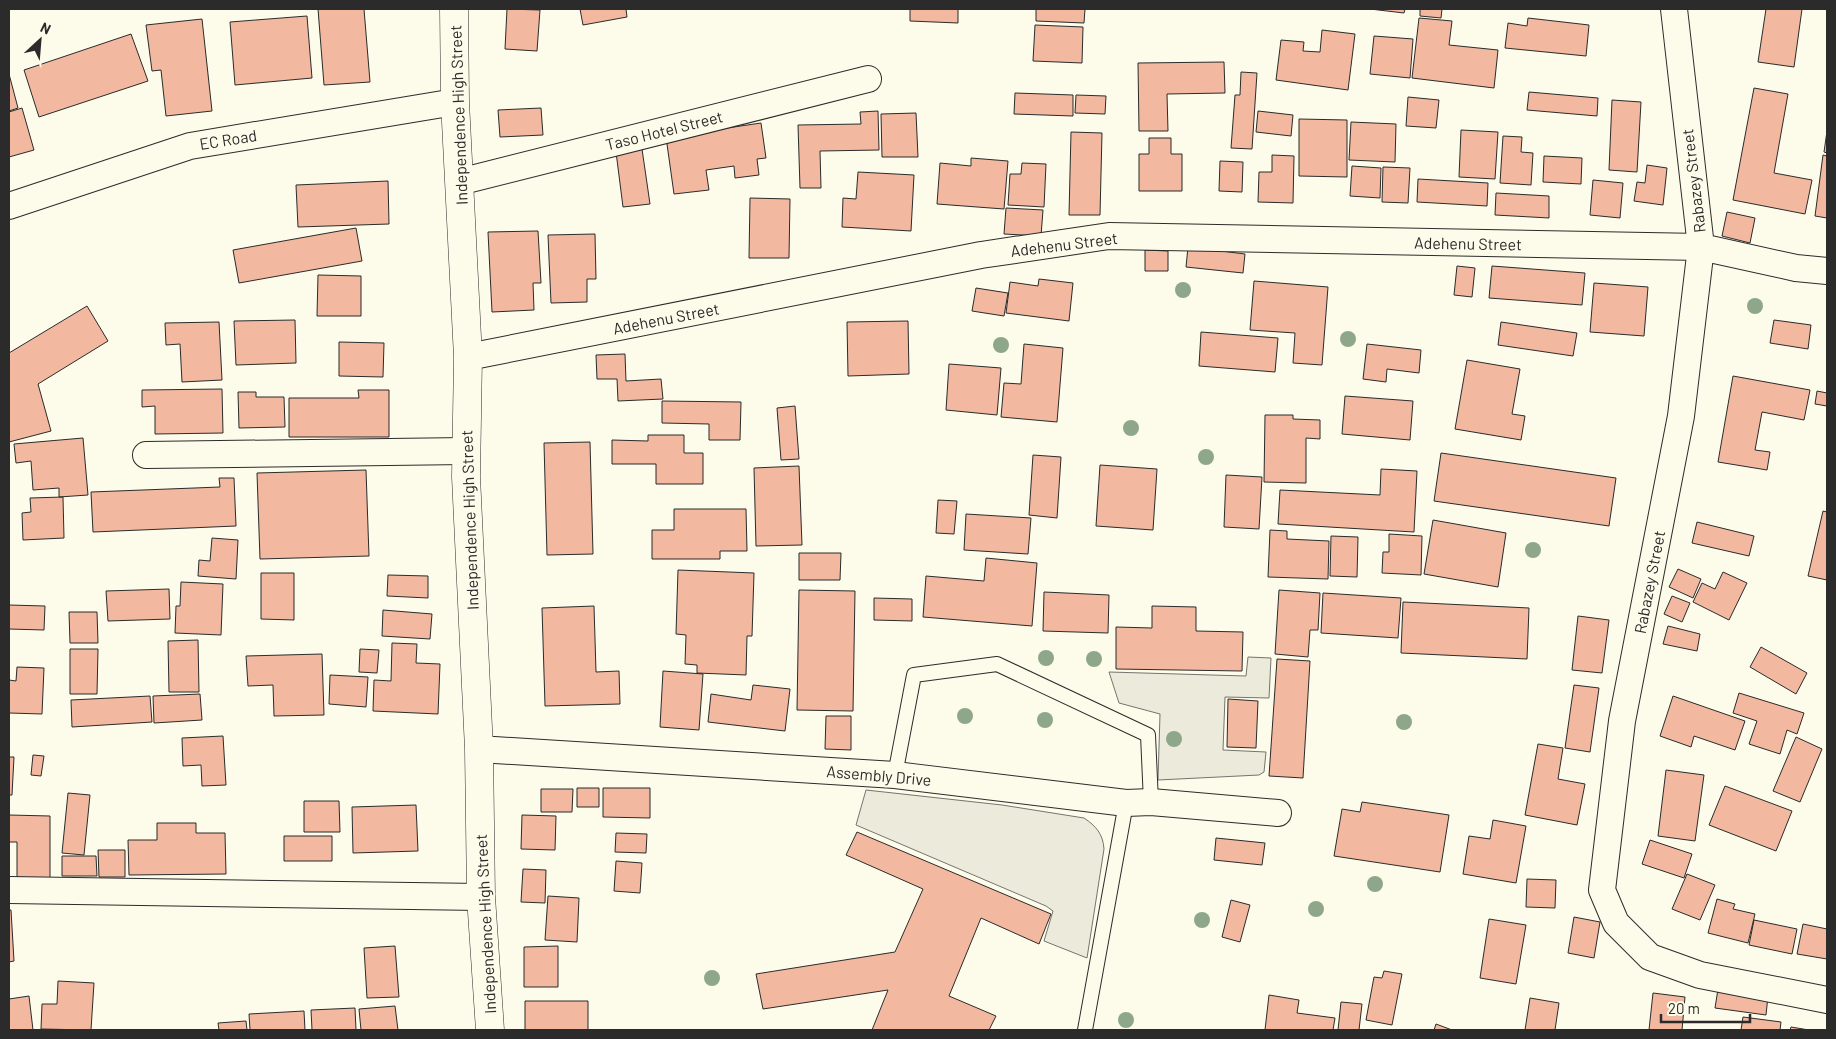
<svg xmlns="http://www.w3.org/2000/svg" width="1836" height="1039" viewBox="0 0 1836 1039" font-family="Barlow,sans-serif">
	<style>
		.green { fill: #ecebdb; stroke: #74746e }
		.building { fill: #f2b8a0; stroke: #2b2b2b }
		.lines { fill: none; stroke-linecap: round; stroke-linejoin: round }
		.service-casing { stroke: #2b2b2b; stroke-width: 16 }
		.minor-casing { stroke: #2b2b2b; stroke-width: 28 }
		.primary-casing { stroke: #2b2b2b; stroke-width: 29 }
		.service { stroke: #fdfbea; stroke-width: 14 }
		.minor { stroke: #fdfbea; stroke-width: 26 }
		.primary { stroke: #fdfbea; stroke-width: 28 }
		.tree { fill: #8ea78a }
		.labels { text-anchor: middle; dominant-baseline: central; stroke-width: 4; stroke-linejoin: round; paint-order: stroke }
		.street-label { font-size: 16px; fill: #2b2b2b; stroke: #fdfbea }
	</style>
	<rect width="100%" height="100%" fill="#fdfbea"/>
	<path class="green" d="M1248 657 1271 658 1269 698 1225 697 1223 750 1266 752 1264 772 1259 775 1158 780 1160 714 1119 703 1109 672 1246 676Z
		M866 790 1002 805 1084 818C1096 826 1103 834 1104 849L1087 958 1044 941 1053 911 1046 906 856 825Z"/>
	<path class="building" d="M318 9H364L370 82 324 85Z
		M507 9 540 10 537 51 505 49Z
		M580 9H626L627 17 583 25Z
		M910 9H958V23L910 21Z
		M1036 9H1085L1084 23 1036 21Z
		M1370 9H1405L1404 13Z
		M1420 9H1442L1441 18 1420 16Z
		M1766 9H1802L1794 67 1758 62Z
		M307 16 312 78 235 85 230 22Z
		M1419 18 1452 21 1449 45 1498 50 1494 88 1412 78Z
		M1528 18 1589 25 1586 56 1505 48 1508 23 1527 26Z
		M202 19 212 111 166 116 161 70 152 71 146 25Z
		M1035 25 1083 27 1082 63 1033 61Z
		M1322 30 1355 34 1348 90 1276 80 1281 40 1304 42 1303 51 1320 52Z
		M131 34 148 81 39 117 24 70Z
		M1374 36 1413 39 1410 78 1370 74Z
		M1224 62 1225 93 1167 94 1168 131H1139L1138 63Z
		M1241 72 1257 73 1252 149 1231 148 1235 95H1240Z
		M9 74 18 108 9 111Z
		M1754 88 1788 94 1774 173 1812 180 1805 214 1733 200Z
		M1529 92 1598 98 1597 116 1527 110Z
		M1015 93 1073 95V116L1014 114Z
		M1076 95 1106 96 1105 114 1075 113Z
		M1408 97 1439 100 1436 128 1406 126Z
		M1612 100 1641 102 1637 172 1609 170Z
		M22 108 34 150 9 157V112Z
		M541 108 543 135 500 137 498 110Z
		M878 111 879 150 820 151 821 188H800L798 125 861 124 860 112Z
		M1258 111 1293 115 1291 136 1256 132Z
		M916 113 918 157H882L881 114Z
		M1299 119 1347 120V177L1299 176Z
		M1351 122 1396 124 1395 162 1349 160Z
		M761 123 766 158 757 159 759 175 735 178 734 166 706 170 709 190 674 194 666 137Z
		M1461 130 1498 132 1495 179 1459 177Z
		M1827 131V153L1824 152Z
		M1071 132 1102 133 1100 215H1069Z
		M1503 136 1522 137 1521 152 1533 153 1531 185 1500 183Z
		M1149 138H1171V154H1182V191H1139V154H1149Z
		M642 149 650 204 623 207 616 152Z
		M1272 155 1294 156 1293 203 1258 202 1259 172H1272Z
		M1823 155 1827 156V218L1815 216Z
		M1544 156 1582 158 1581 184 1543 182Z
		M971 158 1008 161 1004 209 937 204 940 163 971 166Z
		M1220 161 1243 162 1242 192 1219 191Z
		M1022 163 1046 164 1044 207 1008 205 1010 174H1021Z
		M1647 165 1667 168 1663 205 1634 201 1637 182 1645 183Z
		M1352 166 1381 168 1380 198 1350 196Z
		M1383 167 1410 168 1408 203 1382 202Z
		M858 172 914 175 911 231 842 227 843 198 856 199Z
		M1418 179 1488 183 1487 206 1417 202Z
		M1593 180 1623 183 1620 218 1590 215Z
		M388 181 389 224 298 227 296 185Z
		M1496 193 1549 196V218L1495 215Z
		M750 198 790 199 789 258H749Z
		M1006 208 1043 210 1041 236 1004 234Z
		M1727 212 1755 218 1750 243 1722 236Z
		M356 228 362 261 239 283 233 250Z
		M538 231 541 283H533L534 310 492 312 488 232Z
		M595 234 596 279H587V302L551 303 548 235Z
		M1188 247 1245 254 1243 273 1186 267Z
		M1145 250 1168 251V271H1145Z
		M1457 266 1475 268 1472 297 1454 295Z
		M1492 266 1585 273 1582 305 1489 298Z
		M318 275 361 276V316H317Z
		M1039 279 1073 283 1069 321 1006 313 1010 282 1038 286Z
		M1254 281 1328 287 1322 365 1293 363 1295 333 1250 330Z
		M1594 283 1648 287 1644 336 1590 332Z
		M976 288 1008 293 1004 316 972 311Z
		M87 306 108 341 38 384 51 431 9 442V353Z
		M295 320 296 363 236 365 234 321Z
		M1774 320 1811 325 1808 349 1770 343Z
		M908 321 909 374 848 376 847 322Z
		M219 322 222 380 182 382 180 344 166 345 165 323Z
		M1501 322 1577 333 1573 356 1498 345Z
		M1201 332 1278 338 1275 372 1199 366Z
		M339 342 384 343 383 377 339 376Z
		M1024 344 1063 348 1057 422 1001 417 1004 383 1021 384Z
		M1367 344 1421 350 1419 373 1387 369 1386 382 1363 379Z
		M625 354 626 381 661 379 663 399 618 401 617 379H597L596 355Z
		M1467 360 1520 369 1512 414 1525 416 1521 440 1455 429Z
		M949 364 1001 368 997 415 946 410Z
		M1733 376 1810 390 1804 420 1762 412 1755 450 1770 452 1767 470 1718 462Z
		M222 389 223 433 155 434V406L142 407V390Z
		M358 390H389V437H289V398H359Z
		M1817 391 1827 393V406L1815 404Z
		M238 392H256V397H284L285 427 239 428Z
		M1345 396 1413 401 1410 440 1342 434Z
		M662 401 741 402 740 440H709V424L662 423Z
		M795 406 799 459 781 460 777 408Z
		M1265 415H1293V419L1320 420V439L1306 438V483L1264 482Z
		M648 435H684V453H703V484H656V464H612V440L648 441Z
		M83 438 88 495 59 497V488L33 490 31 461 16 463 14 444Z
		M590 442 593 554 547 555 544 443Z
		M1441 453 1616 478 1609 526 1434 501Z
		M1033 455 1061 457 1057 518 1029 515Z
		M1100 465 1157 469 1153 530 1096 526Z
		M799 466 802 545 756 546 754 468Z
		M1381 469 1417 471 1414 532 1278 524 1280 490 1380 495Z
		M366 470 369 556 260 559 257 473Z
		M1226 475 1262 477 1259 529 1224 527Z
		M219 478H234L236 526 93 532 91 492 220 487Z
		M63 497 64 538 23 540 22 513 31 512 30 498Z
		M938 500 957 501 954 534 936 533Z
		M674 509H746L747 551H720V559H652V530H674Z
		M1823 511 1827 512V580L1808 576Z
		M966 514 1031 518 1028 554 964 550Z
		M1433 520 1506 533 1498 587 1424 574Z
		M1697 522 1754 536 1749 556 1692 543Z
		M1270 530 1287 531V539L1329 541 1328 579 1268 577Z
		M1389 534 1422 536 1421 575 1382 573 1383 552H1389Z
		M1331 536 1358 537 1357 577 1330 576Z
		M212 538 238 540 236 579 198 576 199 560 210 561Z
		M799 553H841L840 580H799Z
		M986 558 1037 563 1032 626 923 617 926 576 984 581Z
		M1678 569 1701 579 1693 598 1669 587Z
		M678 570 754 573 752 636H747L746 675 697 673V665L685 664 686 635 676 634Z
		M1723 572 1747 583 1729 620 1693 602 1702 583 1715 589Z
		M261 573H294V620L261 619Z
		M388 575 428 576V598L387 596Z
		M181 582 223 584 221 635 175 633 176 606H180Z
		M169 589 170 619 108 621 106 591Z
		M799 590 855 591 853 711 797 710Z
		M1279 590 1320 593 1318 630H1310L1308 657 1275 654Z
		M1044 592 1109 595 1108 633 1043 631Z
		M1323 593 1401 598 1398 638 1321 633Z
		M1672 596 1690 603 1682 622 1664 614Z
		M874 598 912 599V621L874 620Z
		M1403 602 1529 608 1527 659 1401 653Z
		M9 605 45 606 44 630 9 629Z
		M594 606 596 672 619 671 620 704 545 706 542 608Z
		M1152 606 1196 607V631L1243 632 1242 671 1116 669V627L1152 628Z
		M383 610 432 614 430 639 382 636Z
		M69 612H97L98 643H70Z
		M1578 616 1609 620 1602 673 1572 670Z
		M1668 626 1700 634 1697 651 1663 644Z
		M198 640 199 692H169L168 641Z
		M392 643 417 644 416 663 440 664 438 714 373 711 374 680 391 681Z
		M1761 647 1807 673 1796 694 1750 667Z
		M70 649H98L97 694H70Z
		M360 649 379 650 377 673 359 672Z
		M322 654 324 715 274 716 273 685 248 686 246 656Z
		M1277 659 1310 661 1303 778 1269 776Z
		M17 667 44 668 42 714 9 713V680L16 681Z
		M663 671 703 674 699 730 660 727Z
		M330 675 368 677 366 707 329 704Z
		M753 685 790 689 785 731 708 722 711 694 751 700Z
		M1574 685 1599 688 1590 752 1565 748Z
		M1739 693 1804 713 1797 734 1787 730 1780 754 1749 744 1757 721 1733 713Z
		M200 694 202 720 154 723 153 696Z
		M150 696 152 722 72 727 71 700Z
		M1673 696 1745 721 1735 750 1694 736 1691 747 1660 736Z
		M1228 699 1258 701 1256 748 1227 747Z
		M826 716H851V750L825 749Z
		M223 736 226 785 202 786 201 765 183 766 182 738Z
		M1796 737 1822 749 1800 802 1773 791Z
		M1538 744 1563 748 1558 779 1585 784 1577 825 1525 815Z
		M33 755 44 756 41 776 31 775Z
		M9 757H14L12 795H9Z
		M1666 770 1704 775 1695 841 1658 836Z
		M1725 786 1792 811 1776 851 1709 825Z
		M577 788H599V807H577Z
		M603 788H650V818L603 817Z
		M541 789H573L572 812H541Z
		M68 793 90 795 84 855 62 853Z
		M304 801H339L340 832H304Z
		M1362 802 1449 815 1440 872 1334 856 1342 809 1360 812Z
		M416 805 418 851 353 853 352 807Z
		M9 815 50 816V878H17V842H9Z
		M522 815 556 816 555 850 521 849Z
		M1493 820 1526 826 1516 883 1463 874 1469 836 1490 839Z
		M157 823H196V833H225L226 874 129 875 128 840H157Z
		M857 832 1051 914 1039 944 981 918 949 996 996 1016 989 1030H872L888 990 763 1009 756 974 895 952 923 889 846 855Z
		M616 833 647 834 646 853 615 852Z
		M284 836H332V861H284Z
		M1216 838 1265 843 1262 865 1214 860Z
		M1650 840 1692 854 1684 878 1642 864Z
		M98 850H125V877H99Z
		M62 856H96L97 876H62Z
		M616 861 642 863 640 893 614 891Z
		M523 869 546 870 545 903 521 902Z
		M1687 874 1715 885 1700 920 1672 909Z
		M1527 879 1556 880 1555 908 1526 907Z
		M548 896 579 898 577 942 545 940Z
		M1717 899 1735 904 1733 909 1755 914 1748 943 1708 933Z
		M1231 900 1250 905 1240 942 1222 937Z
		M9 910H11L14 961 9 962Z
		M1574 917 1600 922 1594 958 1568 953Z
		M1489 919 1526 925 1516 984 1480 978Z
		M1754 920 1797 929 1792 954 1749 945Z
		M1803 924 1827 929V959L1797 954Z
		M395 946 399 997 367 998 364 948Z
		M558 946V987H524V947Z
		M1384 971 1402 974 1392 1025 1366 1020 1374 977 1382 978Z
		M58 981 94 983 91 1030 41 1029 42 1004H57Z
		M1718 989 1768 996 1766 1015 1715 1008Z
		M1653 993 1685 997 1682 1030H1649Z
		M1269 995 1299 1000 1297 1013 1335 1018 1333 1030H1265Z
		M29 996 33 1030H9V999Z
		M1530 998 1559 1003 1555 1030H1525Z
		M525 1001H588V1030H525Z
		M1341 1002 1362 1004 1359 1030H1338Z
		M395 1006 398 1030H361L359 1009Z
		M355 1008 356 1030H312L311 1010Z
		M304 1011 305 1030H250L249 1014Z
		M1743 1017 1781 1022 1780 1030H1741Z
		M246 1021 247 1030H219L218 1023Z
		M1436 1024 1452 1030H1434Z
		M1791 1027 1809 1030H1790Z"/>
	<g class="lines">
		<g class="service-casing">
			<path id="service" d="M895 775 914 675 997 664 1148 735 1151 802
				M1085 1030 1126 803"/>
		</g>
		<g class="minor-casing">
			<path id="minor" d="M1674 9 1701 247 1681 416 1622 721 1602 890 1616 923 1650 957 1700 975 1827 1000
				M459 182 868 79
				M9 206 190 146 455 102
				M468 357 981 255 1109 236 1701 247 1796 268 1827 271
				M146 455 466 451
				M479 749 895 775 1126 803 1151 802 1278 813
				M9 890 481 897"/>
		</g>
		<g class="primary-casing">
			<path id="primary" d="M454 9 455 102 468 357 466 477 479 749 481 897 490 1030"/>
		</g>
		<use href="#service" class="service"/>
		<use href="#minor" class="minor"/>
		<use href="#primary" class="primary"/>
	</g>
	<g class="tree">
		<circle cx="1183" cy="290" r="8"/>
		<circle cx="1755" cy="306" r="8"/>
		<circle cx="1348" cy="339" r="8"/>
		<circle cx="1001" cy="345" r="8"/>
		<circle cx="1131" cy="428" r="8"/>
		<circle cx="1206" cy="457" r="8"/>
		<circle cx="1533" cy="550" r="8"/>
		<circle cx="1046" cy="658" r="8"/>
		<circle cx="1094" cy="659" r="8"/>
		<circle cx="965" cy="716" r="8"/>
		<circle cx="1045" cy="720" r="8"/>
		<circle cx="1404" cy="722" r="8"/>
		<circle cx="1174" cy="739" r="8"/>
		<circle cx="1375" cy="884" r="8"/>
		<circle cx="1316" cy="909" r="8"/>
		<circle cx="1202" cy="920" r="8"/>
		<circle cx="712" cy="978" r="8"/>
		<circle cx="1126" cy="1020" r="8"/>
	</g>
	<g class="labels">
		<g class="street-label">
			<text transform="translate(458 115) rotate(-92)">Independence High Street</text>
			<text transform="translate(664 130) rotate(-14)">Taso Hotel Street</text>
			<text transform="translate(228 139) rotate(-9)">EC Road</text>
			<text transform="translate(1693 181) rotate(-97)">Rabazey Street</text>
			<text transform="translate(1468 243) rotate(1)">Adehenu Street</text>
			<text transform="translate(1064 244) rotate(-7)">Adehenu Street</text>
			<text transform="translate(666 318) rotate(-11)">Adehenu Street</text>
			<text transform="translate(469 520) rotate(-92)">Independence High Street</text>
			<text transform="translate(1649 582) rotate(-79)">Rabazey Street</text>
			<text transform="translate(879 775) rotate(5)">Assembly Drive</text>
			<text transform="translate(485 924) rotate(-93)">Independence High Street</text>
		</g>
	</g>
	<rect width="1836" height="1039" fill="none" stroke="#2b2b2b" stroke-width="20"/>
	<g transform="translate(40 40) rotate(26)" stroke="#fdfbea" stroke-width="4" paint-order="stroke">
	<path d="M0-4L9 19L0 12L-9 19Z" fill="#2b2b2b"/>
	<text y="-8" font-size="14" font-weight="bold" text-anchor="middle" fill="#2b2b2b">N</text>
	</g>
	<path d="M1661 1014v8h89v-8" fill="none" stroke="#2b2b2b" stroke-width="2.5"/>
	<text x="1668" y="1014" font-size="15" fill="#2b2b2b" stroke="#fdfbea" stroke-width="4" paint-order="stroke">20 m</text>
</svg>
